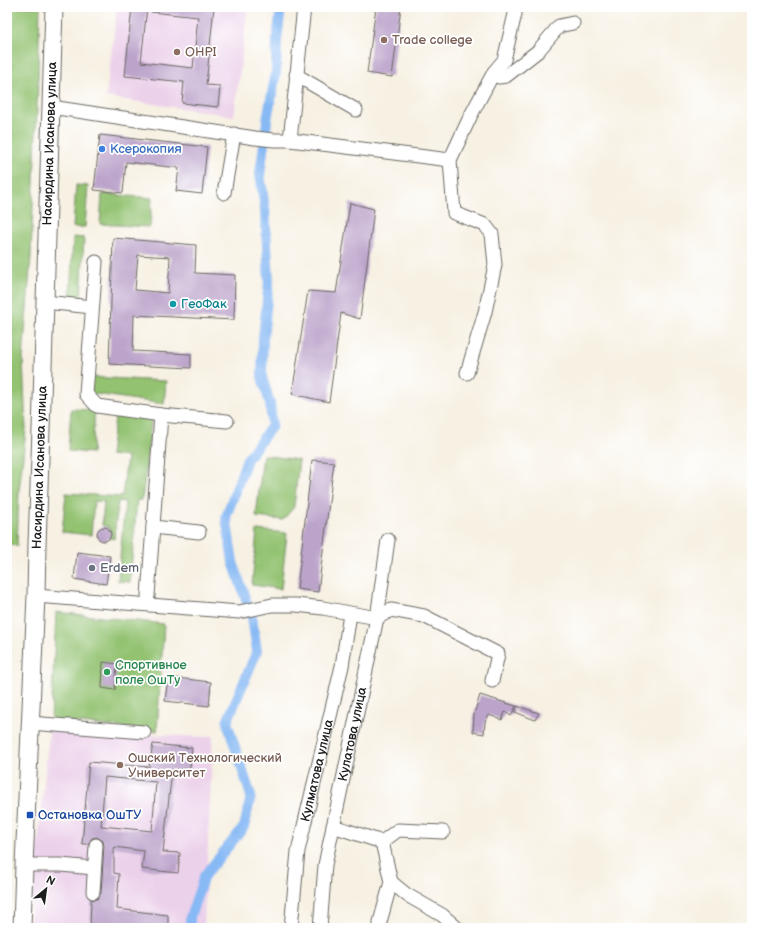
<svg xmlns="http://www.w3.org/2000/svg" width="759" height="935" viewBox="0 0 759 935" font-family="'Balsamiq Sans',sans-serif">
	<style>
		.built { fill: #ecd1ea }
		.green { fill: #93c271; stroke: #586f46 }
		.lines { fill: none; stroke-linecap: round; stroke-linejoin: round }
		.canal { stroke: #87b9f4; stroke-width: 10 }
		.building { fill: #bba3ca; fill-rule: evenodd }
		.minor-casing { stroke: #696762; stroke-width: 15 }
		.major-casing { stroke: #696762; stroke-width: 19 }
		.minor { stroke: #fff; stroke-width: 13 }
		.major { stroke: #fff; stroke-width: 17 }
		.education-dot { fill: #8d6e63; stroke: #fff; stroke-width: 1.5 }
		.shop-dot { fill: #3f7fe0; stroke: #fff; stroke-width: 1.5 }
		.culture-dot { fill: #0f9aa8; stroke: #fff; stroke-width: 1.5 }
		.worship-dot { fill: #6b7280; stroke: #fff; stroke-width: 1.5 }
		.leisure-dot { fill: #2e9e5b; stroke: #fff; stroke-width: 1.5 }
		.transit-dot { fill: #1a4fb4; stroke: #fff; stroke-width: 1.5 }
		.labels { text-anchor: middle; dominant-baseline: central; stroke-width: 3.5; stroke-linejoin: round; paint-order: stroke }
		.education-label { font-size: 13px; fill: #785e54; stroke: #fff; text-anchor: start }
		.street-label { font-size: 13px; fill: #1c1c1c; stroke: #fff }
		.shop-label { font-size: 13px; fill: #366cbe; stroke: #fff; text-anchor: start }
		.culture-label { font-size: 13px; fill: #0d838f; stroke: #fff; text-anchor: start }
		.worship-label { font-size: 13px; fill: #5b616d; stroke: #fff; text-anchor: start }
		.leisure-label { font-size: 13px; fill: #27864d; stroke: #fff; text-anchor: start }
		.transit-label { font-size: 13px; fill: #164399; stroke: #fff; text-anchor: start }
	</style>
	<rect width="100%" height="100%" fill="#fff"/>
	<filter id="ink" filterUnits="userSpaceOnUse"><feTurbulence type="fractalNoise" baseFrequency=".025" numOctaves="2"/><feDisplacementMap in="SourceGraphic" scale="8" xChannelSelector="R" yChannelSelector="G"/><feConvolveMatrix kernelMatrix="1 2 1 2 8 2 1 2 1" color-interpolation-filters="sRGB"/></filter>
	<filter id="wash" filterUnits="userSpaceOnUse"><feTurbulence type="fractalNoise" baseFrequency=".012" numOctaves="4" result="noise"/><feDisplacementMap in="SourceGraphic" scale="16" xChannelSelector="R" yChannelSelector="G"/><feGaussianBlur stdDeviation="0.9" result="paint"/><feColorMatrix in="noise" values="0 0 0 0 0 0 0 0 0 0 0 0 0 0 0 0 0 1.4 0 .05"/><feComposite in="paint" operator="in"/></filter>
	<g filter="url(#wash)">
		<rect width="100%" height="100%" fill="#f7f1e3"/>
		<path class="built" d="M117 7H248L234 116 106 97Z
			M50 725 141 734 206 737 213 735 204 928H29Z"/>
		<path class="green" d="M7 7H40L38 83 31 256 23 359 26 430 19 491 17 546 7 543Z
			M76 185 88 186 85 227H73Z
			M102 194 152 198 150 227 100 224Z
			M73 237 84 238 81 301 70 300Z
			M90 377 166 381 164 404 89 393Z
			M71 409 95 410 92 453 68 451Z
			M116 410 152 415 142 500H137L130 582 118 581 125 502 118 501 114 539 110 538V528L102 525 104 502 94 501 91 535 62 532 66 493 122 497 127 457 110 455Z
			M263 455 299 460 294 507 283 520 256 517Z
			M257 530 287 533 281 589 252 585Z
			M56 612 164 624 157 731 51 720Z"/>
		<g class="lines">
			<path class="canal" d="M190 928V917L204 876 244 827 251 796 227 722 257 651 252 618 233 562 226 517 247 459 272 426 270 403 262 377 263 338 269 281 265 209 260 174 268 114 276 73 277 40 281 7"/>
		</g>
		<g id="blocks">
			<path class="building" d="M132 7H147L141 62 193 68 198 17 151 12V7H214L206 85 220 86 218 107 182 103 184 82 125 76Z
				M376 7H401L392 77 367 73Z
				M100 135 207 147 202 194 176 191 179 168 126 162 123 193 94 190Z
				M350 203 374 209 360 319 341 313 329 402 292 394 308 291 336 293Z
				M113 238 196 245 195 273 235 275 234 320 134 315 133 351 191 354V368L109 364ZM138 255 170 257 168 293 135 290Z
				M312 460 334 462 318 592 297 589Z
				M97 534a7 7 0 1 1 14 0a7 7 0 1 1-14 0Z
				M77 552 110 556 106 584 74 579Z
				M103 662 117 664 115 690 102 688Z
				M168 677 211 682 209 706 165 701Z
				M480 695 516 706 511 716 505 712 502 720 489 715 485 722 484 734 473 732 474 714Z
				M517 706 539 713 535 720 515 712Z
				M153 744 192 748 190 768 172 770 163 852 180 853 178 873 142 869 144 851 114 847V873L119 874 117 909 168 915V928H90L91 900 97 899 101 893 104 846 103 841 97 837 92 838 88 844H82L89 762 149 767ZM105 777 156 782 152 831 101 826Z"/>
		</g>
	</g>
	<g filter="url(#ink)">
		<use href="#blocks" fill-opacity="0" stroke="#696762" stroke-width="1"/>
		<g class="lines">
			<g class="minor-casing">
				<g id="minor">
					<path d="M494 72 499 77 506 76 538 51 559 26 573 23"/>
					<path d="M296 75 356 110"/>
					<path d="M51 107 255 138 274 140H290L450 160"/>
					<path d="M290 140 304 7"/>
					<path d="M224 193 234 134"/>
					<path d="M96 262 86 394 97 406 161 415 227 421"/>
					<path d="M45 302 92 307"/>
					<path d="M467 373 485 312 495 265 492 234 485 225 454 213 450 160 471 115 494 72 504 60 515 14 514 7"/>
					<path d="M153 527 199 532"/>
					<path d="M36 596 239 612 272 605H296L323 608 377 618 391 610 424 616 498 654 492 681"/>
					<path d="M148 596 161 415"/>
					<path d="M30 723 144 732"/>
					<path d="M333 826 382 842 391 882 407 895 442 915 457 928"/>
					<path d="M382 842 398 830 443 832"/>
					<path d="M24 865H61L94 868"/>
					<path d="M93 892 96 845"/>
					<path id="s1" d="M291 928 298 851 342 666 350 614"/>
					<path id="s2" d="M320 928 325 865 377 618 388 540"/>
					<path d="M380 928V922L391 882"/>
				</g>
			</g>
			<g class="major-casing">
				<g id="major">
					<path id="s3" d="M22 928 24 865 36 596 37 545 42 400 54 7"/>
				</g>
			</g>
			<use href="#minor" class="minor"/>
			<use href="#major" class="major"/>
		</g>
	</g>
	<g class="education-dot">
		<circle cx="384" cy="40" r="4"/>
		<circle cx="177" cy="52" r="4"/>
		<circle cx="120" cy="765" r="4"/>
	</g>
	<circle class="shop-dot" cx="102" cy="149" r="4"/>
	<circle class="culture-dot" cx="173" cy="304" r="4"/>
	<circle class="worship-dot" cx="92" cy="568" r="4"/>
	<circle class="leisure-dot" cx="107" cy="672" r="4"/>
	<rect class="transit-dot" x="26" y="811" width="8" height="8" rx="2"/>
	<g class="labels">
		<g class="education-label">
			<text x="392" y="40">Trade college</text>
			<text x="185" y="52">OHPI</text>
			<text x="128" y="758">Ошский Технологический<tspan x="128" dy="15">Университет</tspan></text>
		</g>
		<g class="street-label">
			<text stroke="none"><textPath href="#s3" startOffset="785">Насирдина Исанова улица</textPath></text>
			<text stroke="none"><textPath href="#s3" startOffset="461">Насирдина Исанова улица</textPath></text>
			<text stroke="none"><textPath href="#s2" startOffset="197">Кулатова улица</textPath></text>
			<text stroke="none"><textPath href="#s1" startOffset="160">Кулматова улица</textPath></text>
		</g>
		<g class="shop-label">
			<text x="110" y="149">Ксерокопия</text>
		</g>
		<g class="culture-label">
			<text x="181" y="304">ГеоФак</text>
		</g>
		<g class="worship-label">
			<text x="100" y="568">Erdem</text>
		</g>
		<g class="leisure-label">
			<text x="115" y="665">Спортивное<tspan x="115" dy="15">поле ОшТу</tspan></text>
		</g>
		<g class="transit-label">
			<text x="38" y="815">Остановка ОшТУ</text>
		</g>
	</g>
	<rect width="759" height="935" fill="none" stroke="#fff" stroke-width="24"/>
	<g transform="translate(46 889) rotate(29)" stroke="#ffffff" stroke-width="3" paint-order="stroke">
	<path d="M0-3L7 15L0 10L-7 15Z" fill="#1c1c1c"/>
	<text y="-6" font-size="11" font-weight="bold" text-anchor="middle" fill="#1c1c1c">N</text>
	</g>
</svg>
